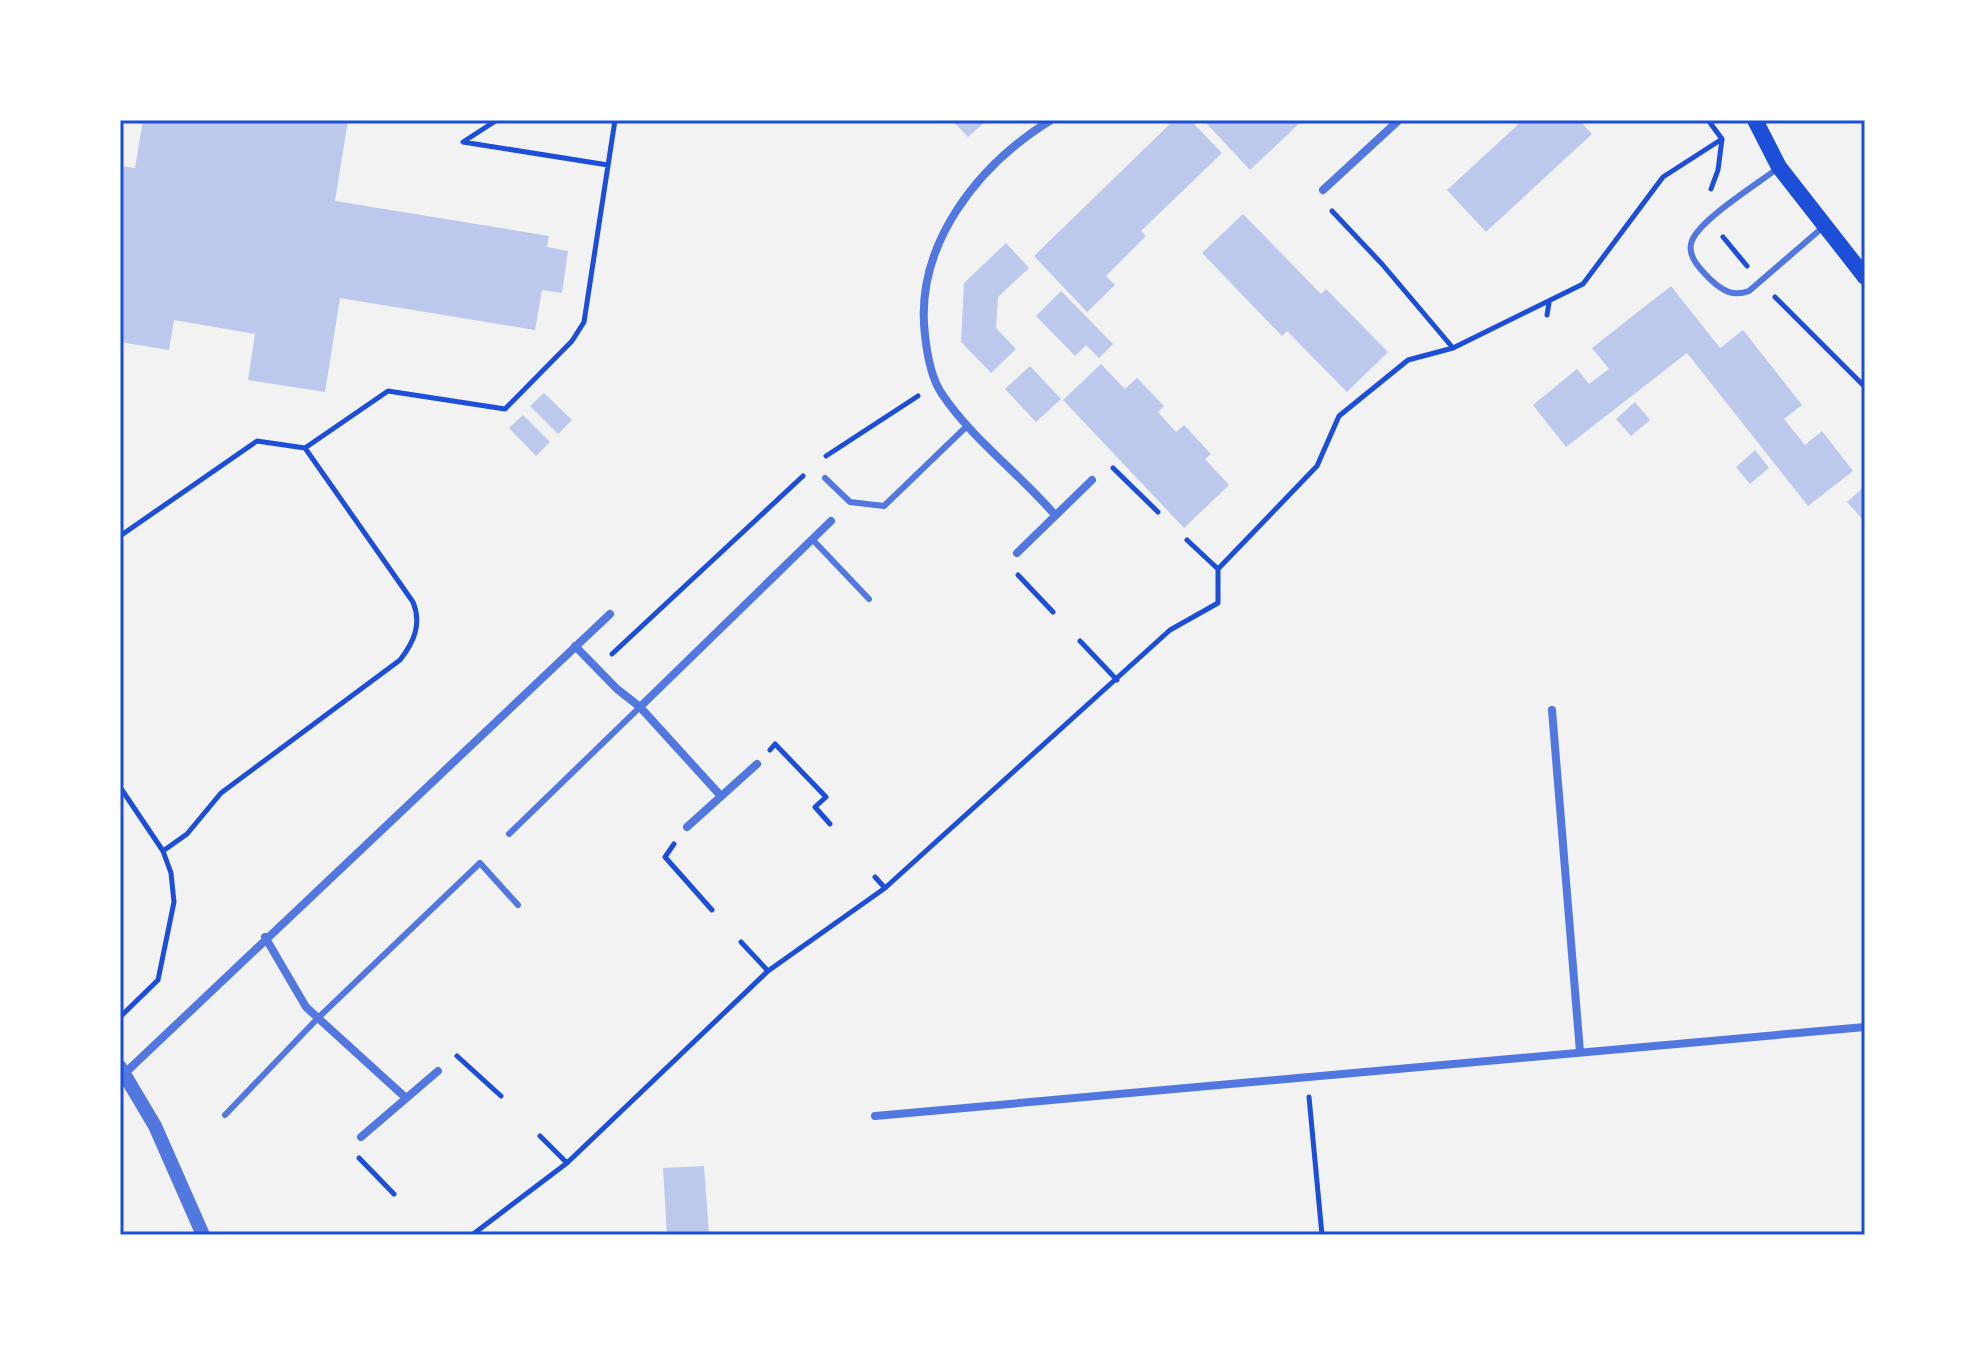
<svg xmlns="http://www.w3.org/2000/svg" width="1985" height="1355" viewBox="0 0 1985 1355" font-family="'Titillium Web',sans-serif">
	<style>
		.building { fill: #bdc9ec }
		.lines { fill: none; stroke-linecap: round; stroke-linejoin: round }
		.path { stroke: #1d4ed8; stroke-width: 5 }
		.service { stroke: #5277de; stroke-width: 6 }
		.minor { stroke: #5277de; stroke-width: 8 }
		.tertiary { stroke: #5277de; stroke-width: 14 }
		.secondary { stroke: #1d4ed8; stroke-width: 16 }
		.neatline { fill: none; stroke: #1d4ed8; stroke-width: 3 }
	</style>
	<rect width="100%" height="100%" fill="#f2f2f2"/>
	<path class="building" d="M143 120H348L335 201 549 236 547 247 568 251 562 293 542 290 535 330 340 298 325 392 248 380 255 334 174 320 169 350 120 342V166L135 168Z
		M952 120H987L968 137Z
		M1174 120H1190L1222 153 1141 231 1146 236 1106 276 1115 285 1087 312 1034 256Z
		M1211 120H1303L1250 170 1207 124Z
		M1523 120H1579L1592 134 1486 232 1447 190Z
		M1243 214 1321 294 1326 289 1388 352 1347 392 1287 331 1282 336 1202 253Z
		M1006 243 1029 268 998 297 996 328 1016 349 991 373 961 342 964 283Z
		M1671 286 1720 348 1743 330 1802 405 1784 419 1805 445 1822 431 1853 471 1808 506 1687 353 1566 447 1533 405 1577 369 1589 384 1609 369 1592 348Z
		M1061 291 1113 344 1099 358 1086 345 1075 356 1036 316Z
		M1101 364 1125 389 1137 378 1164 406 1158 412 1176 432 1184 425 1211 454 1205 459 1229 485 1184 528 1063 400Z
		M1030 366 1061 399 1036 422 1005 389Z
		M544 393 572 420 558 434 530 406Z
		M1635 402 1650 420 1631 436 1616 419Z
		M523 415 550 442 536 456 509 428Z
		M1755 450 1769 468 1750 484 1736 467Z
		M1865 486V522L1847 502Z
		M704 1166 709 1235H667L663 1168Z"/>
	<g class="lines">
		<path class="path" d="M497 120 463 142 608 165
			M1711 189 1718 170 1722 139
			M1332 211 1382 264 1453 348
			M1723 237 1747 266
			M1775 297 1865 387
			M1547 315 1549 303
			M826 456 918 396
			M1113 468 1158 512
			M120 536 257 441 305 448 388 391 505 409 572 341 584 322 615 120
			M1187 540 1218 569
			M1018 575 1053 612
			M1080 641 1117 680
			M612 654 803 476
			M770 750 775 744 826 797 815 807 830 824
			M120 787 163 851 171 873 174 902 158 980 120 1017
			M674 844 665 857 712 910
			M163 851 187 834 221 793 400 660C414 642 422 624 413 602L305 448
			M875 877 885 888
			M741 942 768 971
			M457 1056 501 1096
			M1309 1097 1322 1235
			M540 1136 567 1163
			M359 1158 394 1194
			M472 1235 567 1163 768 971 885 888 1170 630 1218 603V569L1317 466 1339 416 1408 360 1453 348 1583 284 1663 177 1722 139 1708 120"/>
		<path class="service" d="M1778 168C1759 183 1695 222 1691 244 1688 258 1702 271 1711 280 1723 291 1733 297 1749 291L1822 228
			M825 478 850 502 884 506 967 426
			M812 539 869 599
			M509 834 640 707
			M225 1115 318 1018 480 863 518 905"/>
		<path class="minor" d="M1051 120C978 165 914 245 925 335 927 354 931 378 942 394 973 440 1019 473 1055 515
			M1323 190 1399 120
			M1017 553 1092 480
			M575 646 617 689 640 707 720 795
			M640 707 831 521
			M1552 710 1580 1052
			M687 827 757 764
			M265 937 306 1007 406 1098
			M124 1074 610 614
			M875 1116 1865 1027
			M361 1137 438 1071"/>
		<path class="tertiary" d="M120 1067 155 1126 203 1235"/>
		<path class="secondary" d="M1755 120 1779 167 1865 277"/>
	</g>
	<rect width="1985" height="1355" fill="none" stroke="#ffffff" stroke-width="244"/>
	<rect x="122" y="122" width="1741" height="1111" class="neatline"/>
</svg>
